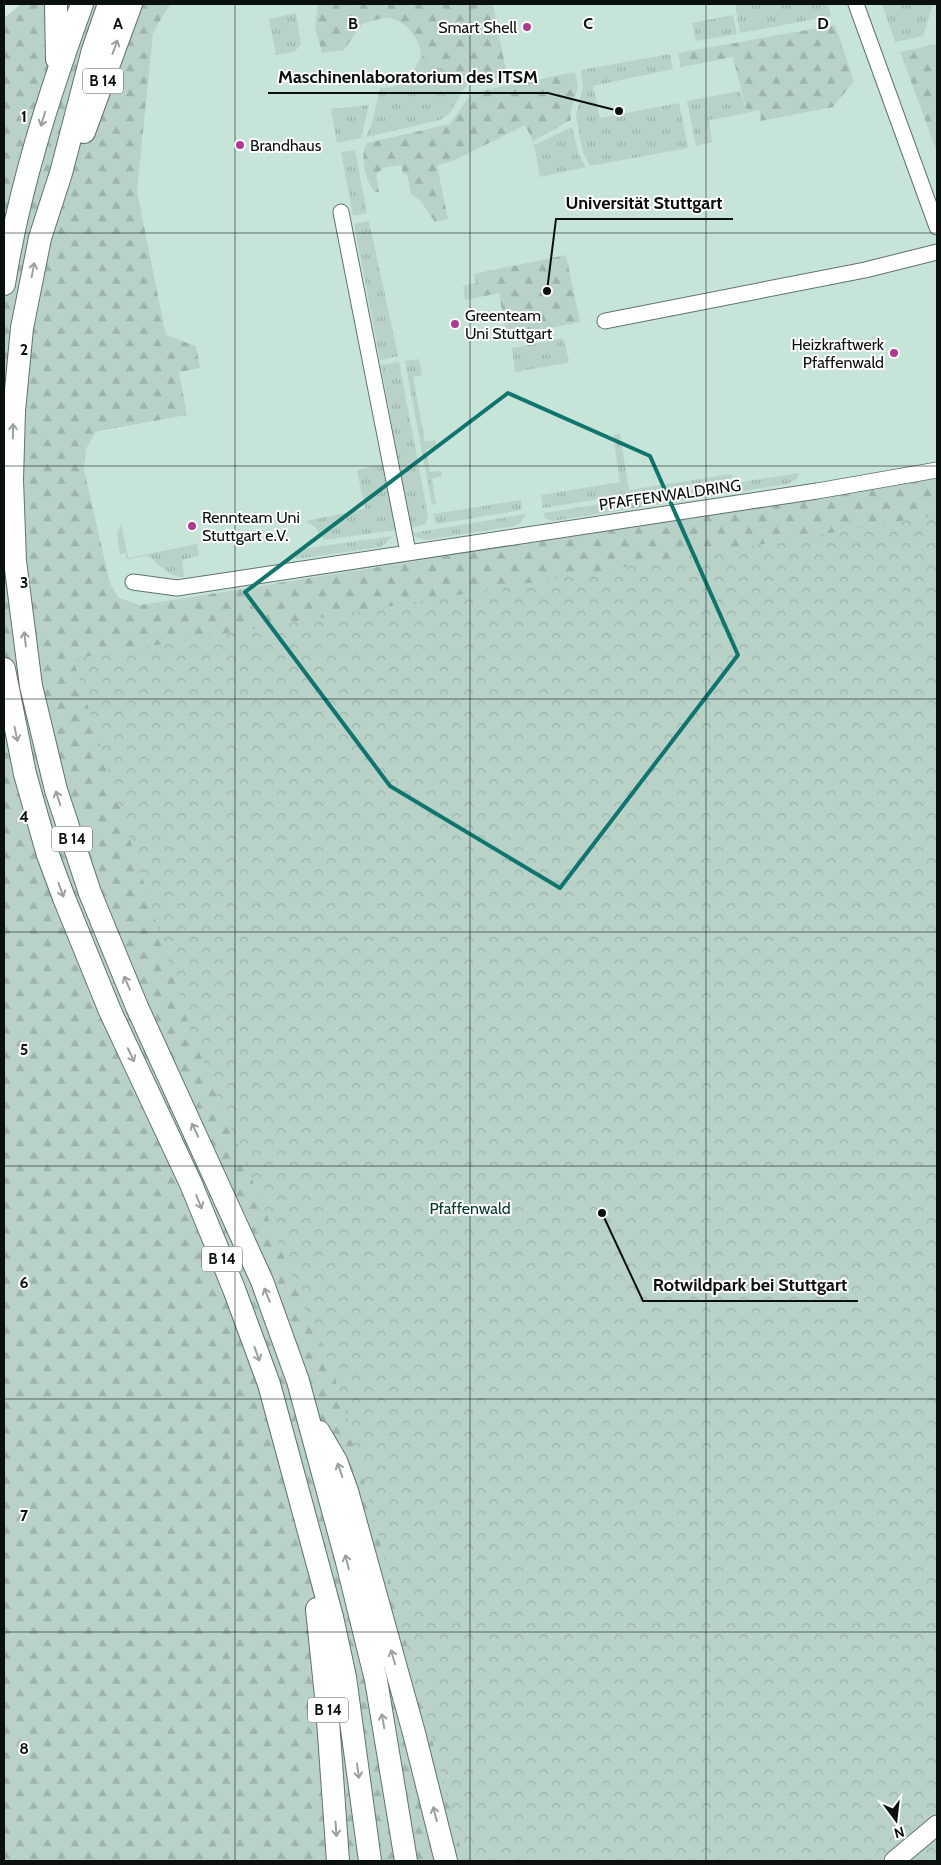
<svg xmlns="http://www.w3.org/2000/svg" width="941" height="1865" viewBox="0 0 941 1865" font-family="Cabin,sans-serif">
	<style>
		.built { fill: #c7e4d8 }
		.grass { fill: url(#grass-tufts) }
		.forest { fill: url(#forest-firs) }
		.park { fill: url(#park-crowns) }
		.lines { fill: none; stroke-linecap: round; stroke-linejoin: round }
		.minor-casing { stroke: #60736b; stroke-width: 17 }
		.major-casing { stroke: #60736b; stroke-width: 21 }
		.highway-casing { stroke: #60736b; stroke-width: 24 }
		.minor { stroke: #fff; stroke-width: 15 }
		.major { stroke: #fff; stroke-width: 19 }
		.highway { stroke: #fff; stroke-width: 22 }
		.oneway { stroke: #9d9f9f }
		.marked { fill: none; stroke: #0f766e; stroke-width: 4; stroke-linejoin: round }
		.grid { fill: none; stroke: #09100e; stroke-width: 1; stroke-opacity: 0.55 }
		.poi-dot { fill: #b03a92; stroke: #fff; stroke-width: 2 }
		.labels { text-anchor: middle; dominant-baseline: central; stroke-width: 4; stroke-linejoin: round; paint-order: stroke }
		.shield { fill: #fff; stroke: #535856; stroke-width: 1 }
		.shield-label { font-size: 15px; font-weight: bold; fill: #09100e }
		.poi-label { font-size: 16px; fill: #09100e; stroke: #fff; text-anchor: start }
		.street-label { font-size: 16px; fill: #09100e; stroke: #fff }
		.park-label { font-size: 16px; fill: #003729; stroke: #fff }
		.grid-label { font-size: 16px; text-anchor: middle; font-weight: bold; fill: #09100e; stroke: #fff; stroke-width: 4; stroke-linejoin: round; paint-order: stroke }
		.leader { fill: none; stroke: #09100e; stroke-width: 2 }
		.callout-dot { fill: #09100e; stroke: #fff; stroke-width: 2 }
		.callout-label { font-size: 18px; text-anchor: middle; font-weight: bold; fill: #09100e; stroke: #fff; stroke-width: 4; stroke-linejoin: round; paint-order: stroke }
	</style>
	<defs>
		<pattern id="grass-tufts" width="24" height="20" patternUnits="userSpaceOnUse" patternTransform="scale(1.25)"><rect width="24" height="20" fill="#b8d2c8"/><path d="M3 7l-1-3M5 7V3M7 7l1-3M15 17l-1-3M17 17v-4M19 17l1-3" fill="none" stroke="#9db3ab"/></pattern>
		<pattern id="forest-firs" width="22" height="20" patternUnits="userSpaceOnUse" patternTransform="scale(1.25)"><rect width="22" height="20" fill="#b8d2c8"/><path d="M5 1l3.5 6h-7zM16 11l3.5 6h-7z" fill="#9db3ab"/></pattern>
		<pattern id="park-crowns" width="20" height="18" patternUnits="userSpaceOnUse" patternTransform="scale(1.25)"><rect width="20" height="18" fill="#b8d2c8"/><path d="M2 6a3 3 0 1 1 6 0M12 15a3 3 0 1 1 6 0" fill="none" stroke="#9db3ab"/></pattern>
	</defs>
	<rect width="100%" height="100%" fill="#d9ede5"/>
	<path class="built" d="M170 4H937V478L140 605 118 596 110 583 84 469 86 449 96 433 187 415 179 372 195 346 166 335 137 191 153 33Z"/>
	<path class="grass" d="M735 4H828L831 16 740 33Z
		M882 4H933L923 36 895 42Z
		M296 13 301 45 294 52 276 55 269 19Z
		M733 15 737 34 696 41 692 23Z
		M421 54 467 84 449 114 440 120 366 137 372 123 380 88C403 88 415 75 421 54Z
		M670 54 673 69 593 86 600 118 679 103 688 148 590 166 583 153 576 115 583 87 581 70Z
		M740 91 747 113 709 120 712 142 696 146 687 101Z
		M369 105 361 138 337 143 331 109Z
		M572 127 579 155 586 167 540 177 534 145Z
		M355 150 367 213 353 216 341 152Z
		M369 221 398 356 380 360 354 224Z
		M563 338 569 360 567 363 515 372 512 348Z
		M419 359 422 375 413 377 425 442 435 440 437 447 426 449 430 472 441 471 442 476 432 479 436 504 432 505 405 361Z
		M399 362 428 516 425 524 411 528 381 365Z
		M620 434 629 490 732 474V478L543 508 541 495 620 482 613 435Z
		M379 465 384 468 396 530 324 540 315 527 306 521 365 509 357 470Z
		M799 473 798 478 788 484 553 521 545 518 544 513Z
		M521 500 522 510 436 524 433 514Z
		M526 514 520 523 514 526 426 540 415 537 412 533Z
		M121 524 128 558 197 544 199 556 182 560 184 577C168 578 160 563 147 556L127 559 126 553 120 554 117 533Z
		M393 536 381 547 296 559 295 550Z"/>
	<path class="forest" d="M21 4H170L153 33 137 191 166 335 196 346 200 368 179 372 187 415 96 432 86 449 84 469 110 583 118 597 140 605 937 478V1811L876 1861H4V18Z
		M318 4H493L507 76 467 84 421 54C420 38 403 17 385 18 377 19 369 22 362 24L344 50 322 53 315 27Z
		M835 25 854 81 833 107 761 121 759 110 747 113 733 57 681 67 678 53Z
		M937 44V152L900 52Z
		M575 72 578 87 570 113 571 120 533 141 525 125 453 161 437 165 448 219 435 222 420 200 411 194 407 174H403L401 165 383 168 376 175 379 192H375C366 184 359 153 367 143L450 124 469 97 476 92Z
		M566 255 580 322 507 337 499 293 465 300 463 286 476 283 474 274Z"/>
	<path class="park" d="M937 515V1861H464L341 1394 191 1032 73 659Z"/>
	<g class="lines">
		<g class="minor-casing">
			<path id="minor" d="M856 4 937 227
				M341 212 408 552
				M605 321 865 270 937 252
				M133 582 177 588 817 491 937 470"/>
		</g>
		<g class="major-casing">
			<path id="major" d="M894 1861 937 1825"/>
		</g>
		<g class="highway-casing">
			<path id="highway" d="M56 4 57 59
				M109 4 93 50 61 173 40 238 22 328 14 411 12 480 15 561 31 686 56 790 90 893 137 1007 262 1281 298 1381 347 1562 376 1680 406 1861
				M84 132 131 4
				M4 284C19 188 49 95 82 4
				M4 669 25 774 48 855 64 898 110 1011 191 1184 234 1289 269 1384 332 1617 345 1677 370 1861
				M319 1432 336 1461 347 1491 414 1733 446 1861
				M317 1609 327 1706 338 1861"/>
		</g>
		<use href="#minor" class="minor"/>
		<use href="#major" class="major"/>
		<use href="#highway" class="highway"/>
	</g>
	<defs><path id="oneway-shaft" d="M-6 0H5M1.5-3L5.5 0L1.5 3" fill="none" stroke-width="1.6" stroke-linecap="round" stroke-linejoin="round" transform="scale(1.25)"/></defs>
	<g class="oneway">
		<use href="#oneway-shaft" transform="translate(115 47) rotate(-70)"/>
		<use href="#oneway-shaft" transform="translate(43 119) rotate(107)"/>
		<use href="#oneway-shaft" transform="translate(33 270) rotate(-79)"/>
		<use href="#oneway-shaft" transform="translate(13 431) rotate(-89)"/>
		<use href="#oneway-shaft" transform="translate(25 639) rotate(-97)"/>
		<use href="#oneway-shaft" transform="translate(16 734) rotate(78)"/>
		<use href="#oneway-shaft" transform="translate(58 798) rotate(-108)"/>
		<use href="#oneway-shaft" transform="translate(61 890) rotate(70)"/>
		<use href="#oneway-shaft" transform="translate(127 983) rotate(-113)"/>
		<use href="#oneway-shaft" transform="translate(131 1055) rotate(65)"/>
		<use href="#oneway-shaft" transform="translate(195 1130) rotate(-115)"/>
		<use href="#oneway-shaft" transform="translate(199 1202) rotate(68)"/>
		<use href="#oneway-shaft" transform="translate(267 1295) rotate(-112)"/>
		<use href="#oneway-shaft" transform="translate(257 1354) rotate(70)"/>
		<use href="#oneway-shaft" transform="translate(340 1470) rotate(-109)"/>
		<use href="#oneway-shaft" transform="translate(347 1562) rotate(-104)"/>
		<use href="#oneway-shaft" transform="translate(393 1657) rotate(-106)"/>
		<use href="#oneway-shaft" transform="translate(383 1721) rotate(-100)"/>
		<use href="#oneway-shaft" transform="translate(358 1771) rotate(82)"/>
		<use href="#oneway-shaft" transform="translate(435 1814) rotate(-104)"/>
		<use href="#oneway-shaft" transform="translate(336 1829) rotate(86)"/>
	</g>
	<path class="marked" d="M508 393 650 456 738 655 560 888 390 786 245 592Z"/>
	<path class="grid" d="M235 4V1861M470 4V1861M706 4V1861M4 233H937M4 466H937M4 699H937M4 932H937M4 1166H937M4 1399H937M4 1632H937"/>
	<g class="poi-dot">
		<circle cx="527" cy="27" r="5"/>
		<circle cx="240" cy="145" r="5"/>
		<circle cx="455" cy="324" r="5"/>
		<circle cx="894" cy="353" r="5"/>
		<circle cx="192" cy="526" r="5"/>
	</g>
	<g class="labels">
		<g class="shield">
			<rect x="83" y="68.5" width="40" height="25" rx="4"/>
			<rect x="52" y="826.5" width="40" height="25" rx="4"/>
			<rect x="202" y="1246.5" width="40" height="25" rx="4"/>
			<rect x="308" y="1697.5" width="40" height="25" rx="4"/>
		</g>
		<g class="shield-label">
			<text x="103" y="81">B 14</text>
			<text x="72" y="839">B 14</text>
			<text x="222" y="1259">B 14</text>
			<text x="328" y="1710">B 14</text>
		</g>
		<g class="poi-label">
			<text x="517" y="27" text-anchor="end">Smart Shell</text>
			<text x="250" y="145">Brandhaus</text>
			<text x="465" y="315">Greenteam<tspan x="465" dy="18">Uni Stuttgart</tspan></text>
			<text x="884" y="344" text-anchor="end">Heizkraftwerk<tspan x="884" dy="18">Pfaffenwald</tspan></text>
			<text x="202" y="517">Rennteam Uni<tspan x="202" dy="18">Stuttgart e.V.</tspan></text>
		</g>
		<g class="street-label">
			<text transform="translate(670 495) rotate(-8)">PFAFFENWALDRING</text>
		</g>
		<g class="park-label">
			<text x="470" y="1208">Pfaffenwald</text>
		</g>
	</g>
	<g class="grid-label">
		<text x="118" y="29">A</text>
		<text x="353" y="29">B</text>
		<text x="588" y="29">C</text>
		<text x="823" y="29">D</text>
		<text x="24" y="122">1</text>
		<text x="24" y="355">2</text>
		<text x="24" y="588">3</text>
		<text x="24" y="822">4</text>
		<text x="24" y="1055">5</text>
		<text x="24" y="1288">6</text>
		<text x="24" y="1521">7</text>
		<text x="24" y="1754">8</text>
	</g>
	<path class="leader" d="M619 111L548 93H268M547 291L556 219H733M602 1213L643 1301H858"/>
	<g class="callout-dot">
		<circle cx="619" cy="111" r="5"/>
		<circle cx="547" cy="291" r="5"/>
		<circle cx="602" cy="1213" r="5"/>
	</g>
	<g class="callout-label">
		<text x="408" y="83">Maschinenlaboratorium des ITSM</text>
		<text x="644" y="209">Universität Stuttgart</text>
		<text x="750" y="1291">Rotwildpark bei Stuttgart</text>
	</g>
	<rect width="941" height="1865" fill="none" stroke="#09100e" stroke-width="10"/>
	<g transform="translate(896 1820) rotate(165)" stroke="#ffffff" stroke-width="4" paint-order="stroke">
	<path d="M0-4L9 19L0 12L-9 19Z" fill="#09100e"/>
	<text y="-8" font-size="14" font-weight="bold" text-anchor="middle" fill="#09100e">N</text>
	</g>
</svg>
